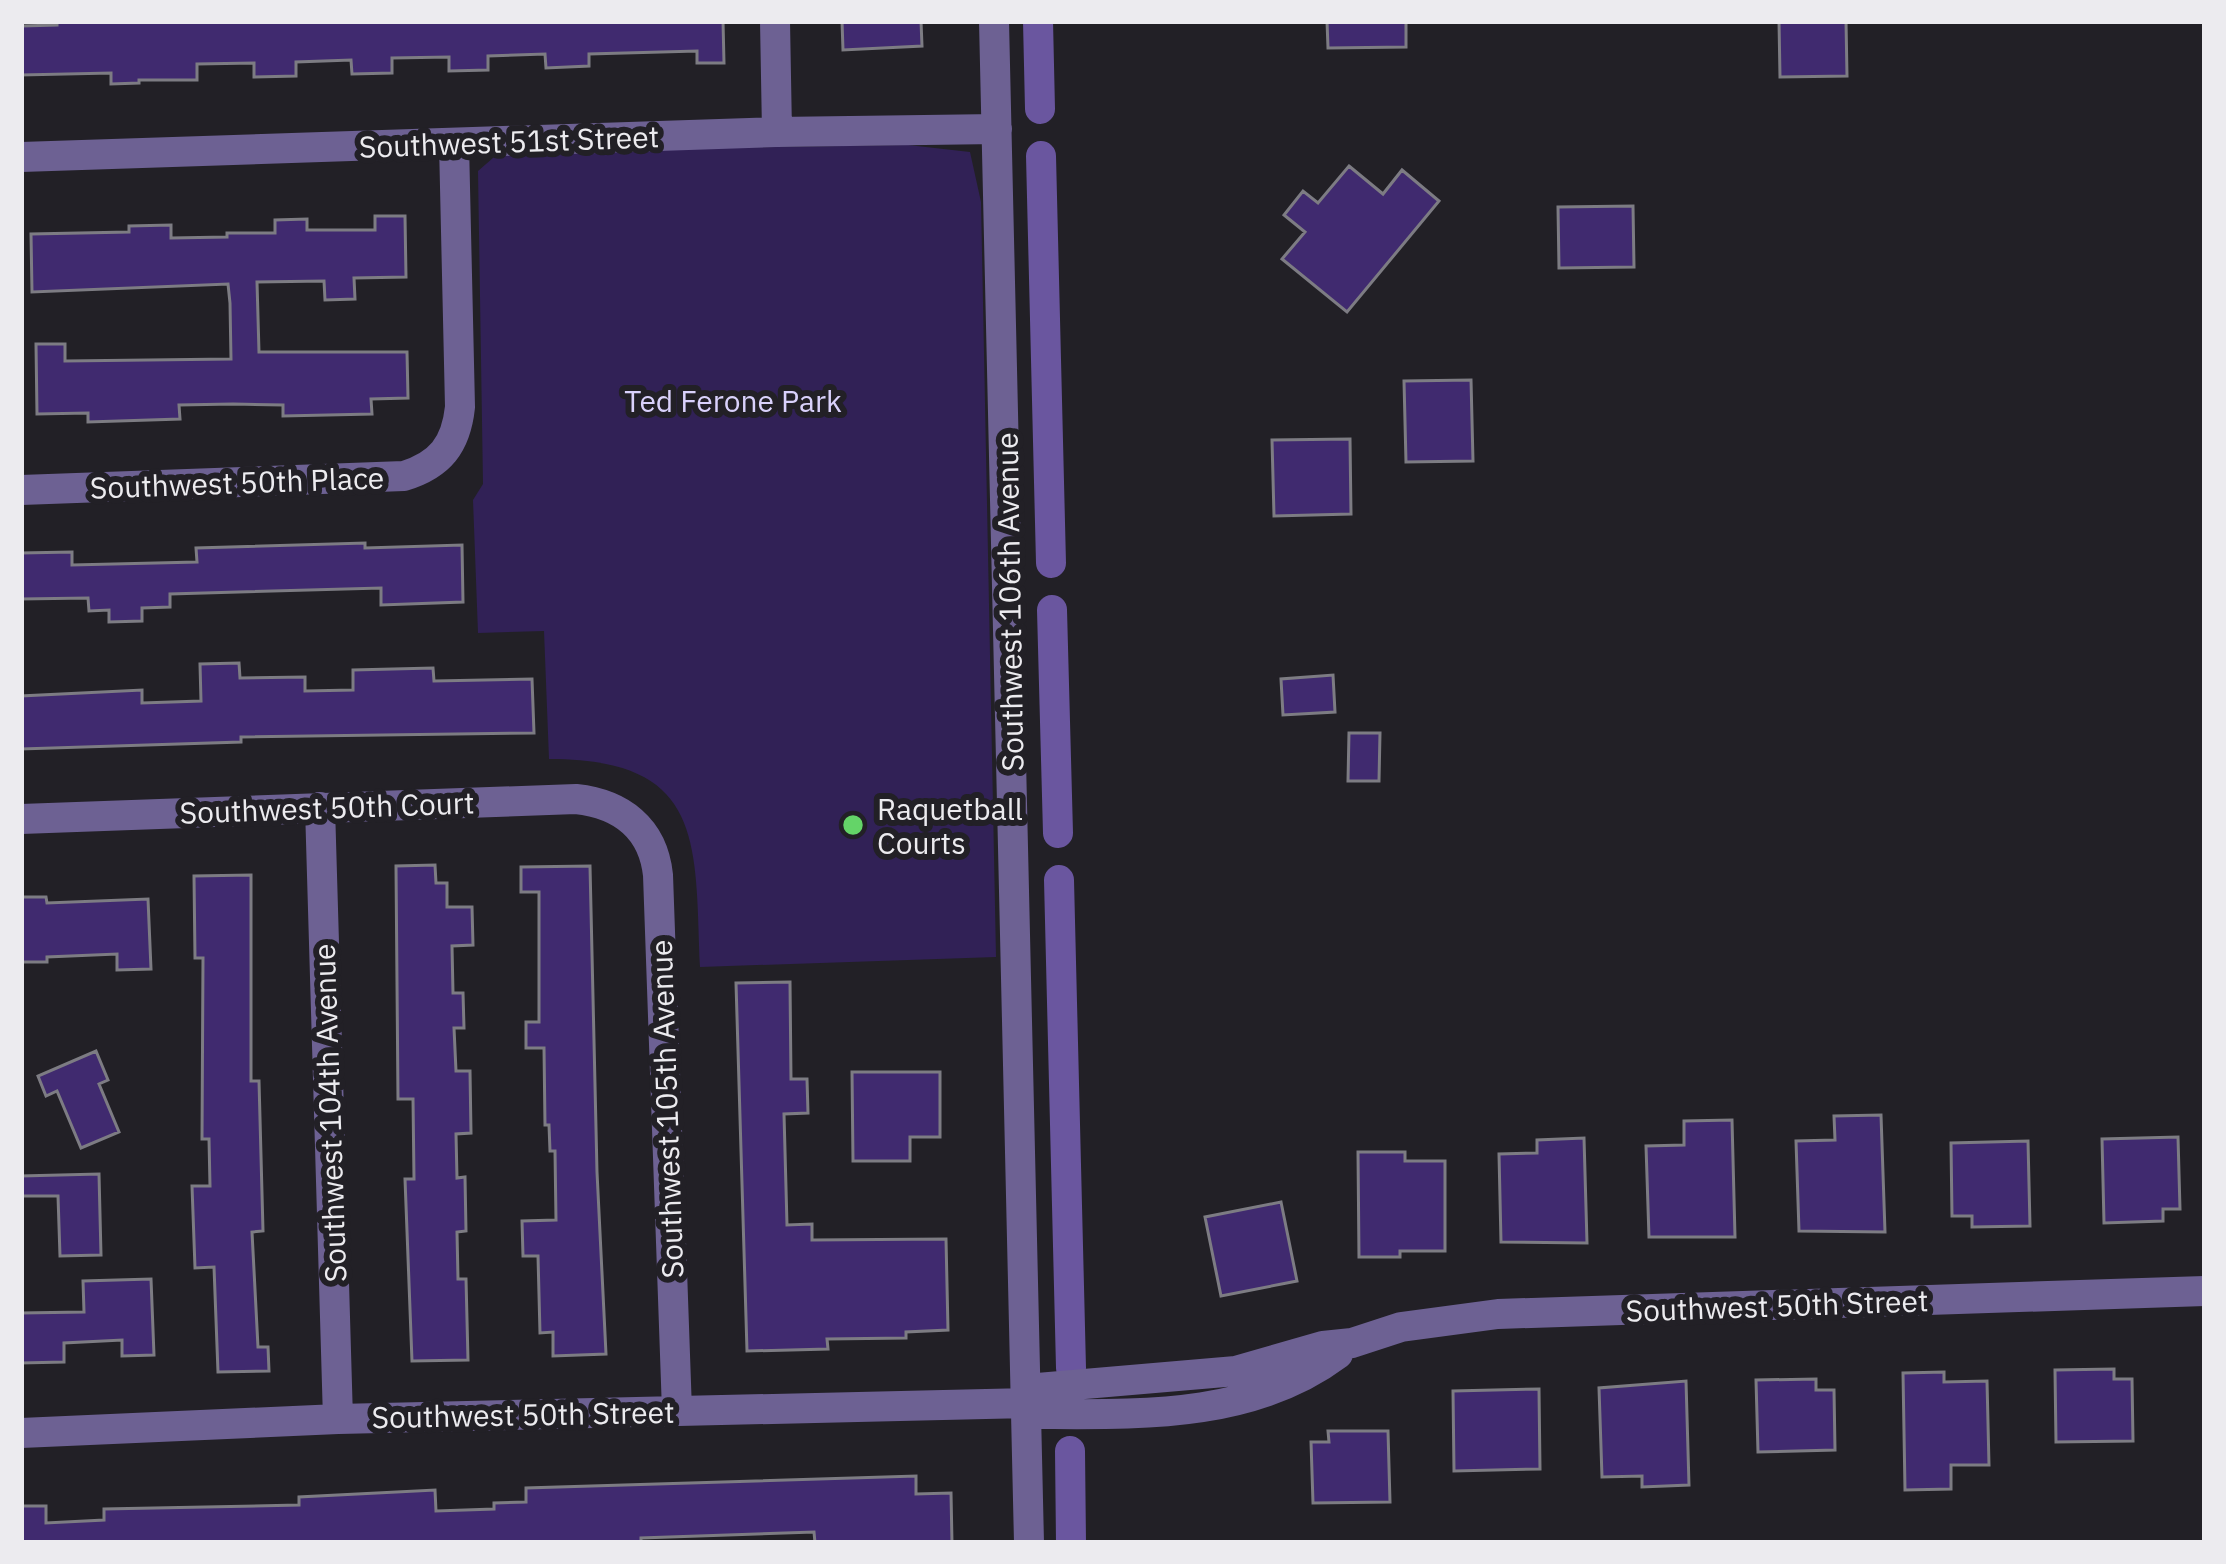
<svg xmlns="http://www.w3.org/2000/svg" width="2226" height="1564" viewBox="0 0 2226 1564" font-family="'IBM Plex Sans',sans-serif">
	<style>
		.green { fill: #312156 }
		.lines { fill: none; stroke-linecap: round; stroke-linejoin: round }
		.canal { stroke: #6a569f; stroke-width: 30 }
		.building { fill: #402a6f; stroke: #7d7c83; stroke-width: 3 }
		.minor { stroke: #6d6193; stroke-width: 30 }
		.poi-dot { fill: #64d468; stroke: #222026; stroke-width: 4.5 }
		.labels { text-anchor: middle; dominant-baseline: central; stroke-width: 12; stroke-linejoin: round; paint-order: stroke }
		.street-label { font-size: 30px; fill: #ecebef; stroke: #222026 }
		.park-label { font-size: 30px; fill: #d9d1fb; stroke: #222026 }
		.poi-label { font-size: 30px; fill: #ecebef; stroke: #222026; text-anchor: start }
	</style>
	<rect width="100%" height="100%" fill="#222026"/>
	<path class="green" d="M908 145 970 152 981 202 996 957 700 967C695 842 705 759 549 759L544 631 478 633 473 500 483 484 478 171 501 151Z"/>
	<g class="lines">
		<path class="canal" d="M1038 21 1040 109
			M1041 156 1051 563
			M1052 610 1058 833
			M1059 880 1071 1368
			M1070 1451 1071 1543"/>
	</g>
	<path class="building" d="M57 21H723L724 63H697V51L589 54V66L546 68 545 54 488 56V70L449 71V57L392 58V73L352 74 351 60 296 62V76L254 77V63L197 64V80H139V83L111 84V73L21 75V26L57 25Z
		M842 21H921L922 46 843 50Z
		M1327 21H1406V47L1328 48Z
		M1779 21H1846L1847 76 1780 77Z
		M1349 166 1383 194 1402 170 1439 201 1347 312 1282 259 1305 232 1284 215 1303 191 1318 203Z
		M1633 206 1634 267 1559 268 1558 207Z
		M375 216H405L406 277 354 278 355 299 325 300 324 281 257 282 259 352H407L408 398 371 399 372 414 283 416V405L233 404 179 405 180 419 88 422V413L37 414 36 344H65V361L231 359 230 303 228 284 32 292 31 234 129 232V226L171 225V238L227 237V233H275V220L307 219V230H375Z
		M1471 380 1473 461 1406 462 1404 381Z
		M1350 439 1351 514 1274 516 1272 440Z
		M365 543V548L462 545 463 602 381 605V588L170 594V607L142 608V621L109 622V610L89 611 88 598 21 599V553L72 552V565L197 562 196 548Z
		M239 663 240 678 305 677V691L353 690V670L433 668 434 681 532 679 534 733 241 737V742L21 749V696L142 690V703L201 701 200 664Z
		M1333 675 1335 712 1283 715 1281 679Z
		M1349 733H1380L1379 781H1348Z
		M435 865 436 883H447V907H472L473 945 452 946 453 993H463L464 1028H454L456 1071H470L471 1133 456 1134 457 1178 465 1177 466 1231 457 1232 458 1279H466L468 1360 412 1361 405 1179H414L413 1099H398L396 866Z
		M590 866 597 1172 606 1354 553 1356V1332L540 1333 538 1256H523L522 1221 556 1220 555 1151H550L549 1125H545L544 1048H526V1022H539V892H521V867Z
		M251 875V1081H259L263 1231 252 1232 258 1347H268L269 1371 218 1372 214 1267 195 1268 192 1186H210L209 1139H202L203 958H195L194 876Z
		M21 897H46L47 903 148 899 151 969 117 970V954L47 957V962H21Z
		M790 982 791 1079H807L808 1113 784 1114 787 1225 812 1224V1240L946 1239 948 1330 906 1332V1338L827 1339 828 1349 747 1351 736 983Z
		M96 1051 108 1080 99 1084 119 1132 81 1148 57 1091 46 1096 38 1076Z
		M852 1072H940V1137H910V1161H853Z
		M1881 1115 1885 1232 1799 1231 1796 1141 1835 1140 1834 1116Z
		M1732 1120 1735 1237H1649L1646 1146 1684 1145V1121Z
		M2178 1137 2180 1209H2163V1221L2104 1223 2102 1139Z
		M1584 1138 1587 1243 1501 1242 1499 1154 1537 1153V1140Z
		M2028 1141 2030 1226 1972 1227V1216H1952L1951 1143Z
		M1358 1152H1405V1161H1445V1251H1400V1257H1359Z
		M99 1174 101 1255 60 1256 58 1196H21V1176Z
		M1281 1202 1297 1281 1221 1296 1205 1217Z
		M151 1279 154 1355 122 1356V1340L64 1343V1362L21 1363V1313L84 1312 83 1281Z
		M2114 1369V1379H2132L2133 1441 2056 1442 2055 1370Z
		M1944 1372V1382L1987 1381 1989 1465H1951V1489L1905 1490 1903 1373Z
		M1816 1379V1390H1834L1835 1450 1758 1452 1756 1380Z
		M1686 1381 1689 1485 1642 1487V1476L1602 1477 1599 1388Z
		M1539 1389 1540 1469 1454 1471 1453 1391Z
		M1328 1431H1388L1390 1502 1313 1503 1311 1442H1329Z
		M916 1476V1494L951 1493 952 1543H815L814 1532 641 1538V1543H21V1506H46V1523L104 1520V1509L299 1505V1497L435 1490 436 1511 494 1509V1503L526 1502V1488Z"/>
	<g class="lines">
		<path class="minor" d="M775 21 777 132
			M994 21 1029 1543
			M21 157 777 132 997 129
			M21 490 404 476C440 465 456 445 460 407L454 143
			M320 807 338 1419
			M21 819 576 799C621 804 653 828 658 875L677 1411
			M1026 1389 1236 1371 1323 1346 1352 1343 1401 1327 1498 1314 2205 1291
			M1026 1414C1131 1414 1249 1421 1338 1354
			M21 1433 338 1419 1026 1403"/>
	</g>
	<circle class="poi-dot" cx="853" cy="825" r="12"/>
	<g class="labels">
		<g class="street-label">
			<text transform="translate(509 141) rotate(-2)">Southwest 51st Street</text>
			<text transform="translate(237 482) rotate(-2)">Southwest 50th Place</text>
			<text transform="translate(1009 602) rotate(-91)">Southwest 106th Avenue</text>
			<text transform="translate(327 807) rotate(-2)">Southwest 50th Court</text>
			<text transform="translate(666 1109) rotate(-92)">Southwest 105th Avenue</text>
			<text transform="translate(329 1113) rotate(-92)">Southwest 104th Avenue</text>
			<text transform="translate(1777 1305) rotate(-2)">Southwest 50th Street</text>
			<text transform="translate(523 1414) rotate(-1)">Southwest 50th Street</text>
		</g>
		<g class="park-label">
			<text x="733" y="400">Ted Ferone Park</text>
		</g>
		<g class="poi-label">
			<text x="877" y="808">Raquetball<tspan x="877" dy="34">Courts</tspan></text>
		</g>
	</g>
	<rect width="2226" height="1564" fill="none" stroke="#ecebef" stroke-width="48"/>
</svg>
